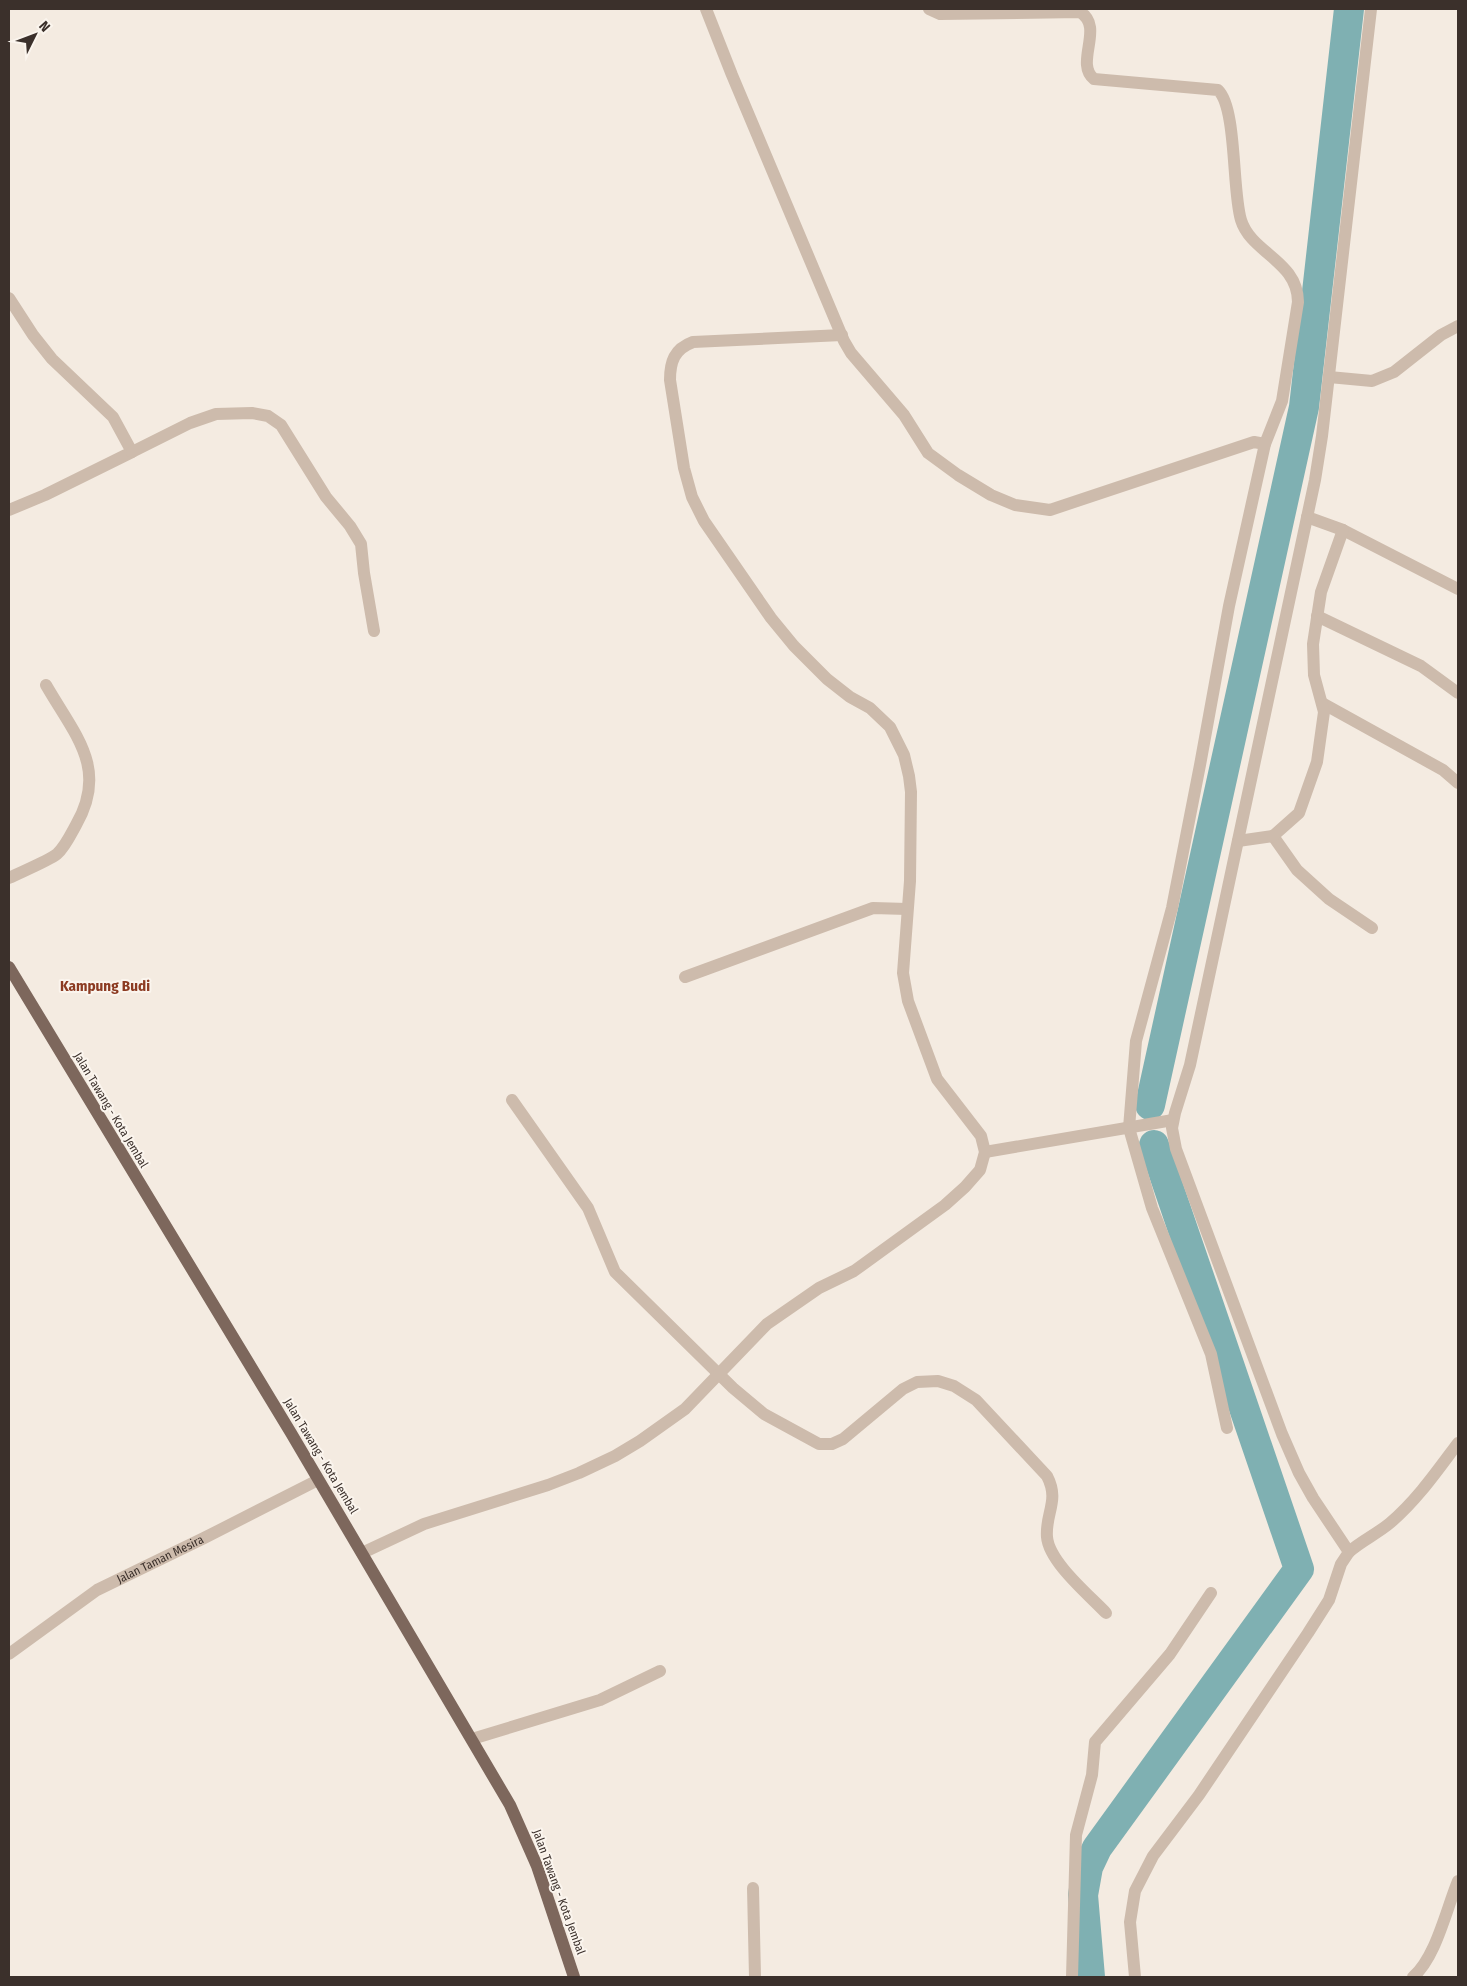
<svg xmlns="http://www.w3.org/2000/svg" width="1467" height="1986" viewBox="0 0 1467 1986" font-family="'Fira Sans Condensed',sans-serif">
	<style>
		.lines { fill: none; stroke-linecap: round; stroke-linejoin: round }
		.river { stroke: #7fb0b2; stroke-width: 30 }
		.minor { stroke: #cdbbac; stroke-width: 12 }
		.major { stroke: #7d675c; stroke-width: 12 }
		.labels { text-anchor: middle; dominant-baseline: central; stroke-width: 4; stroke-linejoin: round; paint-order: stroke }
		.street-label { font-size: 12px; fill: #3b302b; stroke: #fbf5ee }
		.quarter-label { font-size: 15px; font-weight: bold; fill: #8c3b22; stroke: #fbf5ee }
	</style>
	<rect width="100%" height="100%" fill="#f4ebe1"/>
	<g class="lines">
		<path class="river" d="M1150 1105 1304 407 1349 9
			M1090 1977 1083 1895 1088 1867 1097 1848 1299 1569 1154 1145"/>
		<g class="minor">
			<path d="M706 9 732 75 844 341 851 353 904 415 928 453 958 475 991 495 1015 505 1050 510 1254 442 1265 444"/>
			<path d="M929 9 940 14 1080 12C1105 27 1074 63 1094 79L1218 90C1237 108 1232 191 1241 220 1251 253 1298 261 1298 302L1282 401 1265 444 1229 606 1200 765 1172 908 1136 1041 1129 1128 1152 1208 1211 1354 1227 1428"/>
			<path d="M9 298 33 335 52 359 113 417 132 452 45 495 9 510"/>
			<path d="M1329 377 1372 381 1394 372 1441 335 1458 326"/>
			<path d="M132 452 190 423 216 414 252 413 268 416 281 425 326 497 350 526 361 544 364 573 374 631"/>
			<path d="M1307 517 1343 530 1458 589"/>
			<path d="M1317 616 1421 666 1458 693"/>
			<path d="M1322 703 1443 770 1458 783"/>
			<path d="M1273 836 1297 870 1329 899 1372 928"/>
			<path d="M1238 841 1273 836 1299 813 1317 762 1324 712 1314 675 1313 644 1321 592 1343 530"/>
			<path d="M9 878C21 872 48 861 57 854 65 847 71 834 76 825 109 768 74 734 46 685"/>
			<path d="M685 977 873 908 907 909"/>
			<path d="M512 1100 588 1208 615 1272 733 1388 764 1414 819 1444H832L843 1439 903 1389 917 1382 938 1381 954 1386 976 1400 1047 1476C1060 1501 1045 1513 1047 1537 1049 1562 1089 1595 1106 1613"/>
			<path d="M985 1152 1173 1120"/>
			<path d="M1349 1552C1361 1541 1377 1534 1390 1523 1417 1500 1437 1471 1458 1443"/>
			<path d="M362 1553 424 1524 548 1485 579 1473 615 1456 640 1441 685 1409 767 1324 819 1288 854 1271 945 1205 965 1187 980 1170 985 1152 981 1136 937 1079 908 1001 903 973 910 881 911 792 909 776 904 755 890 727 870 708 850 697 827 679 794 646 771 618 704 521 692 497 684 468 670 380C670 362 674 349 693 342L842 335"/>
			<path id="s1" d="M9 1654 97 1590 204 1538 318 1480"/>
			<path d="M472 1739 600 1700 660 1671"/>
			<path d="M753 1888 755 1977"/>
			<path d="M1072 1977 1076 1835 1092 1775 1095 1742 1170 1654 1211 1593"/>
			<path d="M1135 1977 1130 1922 1135 1891 1153 1856 1199 1795 1308 1633 1329 1600 1341 1564 1349 1552 1313 1498 1299 1473 1282 1434 1176 1149 1172 1128 1175 1113 1190 1065 1315 480 1322 436 1371 9"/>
			<path d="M1413 1977C1436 1957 1446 1910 1458 1881"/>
		</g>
		<path class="major" d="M9 967 291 1433 510 1805 537 1866 574 1977"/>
	</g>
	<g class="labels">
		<g class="street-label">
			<text transform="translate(111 1110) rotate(59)">Jalan Tawang - Kota Jembal</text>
			<text transform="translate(321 1456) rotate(59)">Jalan Tawang - Kota Jembal</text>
			<text stroke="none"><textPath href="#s1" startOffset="179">Jalan Taman Mesira</textPath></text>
			<text transform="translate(559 1892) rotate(70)">Jalan Tawang - Kota Jembal</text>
		</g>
		<g class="quarter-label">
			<text x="105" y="986">Kampung Budi</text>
		</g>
	</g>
	<rect width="1467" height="1986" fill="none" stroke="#3b302b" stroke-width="20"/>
	<g transform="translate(35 35) rotate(48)" stroke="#fbf5ee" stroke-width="4" paint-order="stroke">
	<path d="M0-4L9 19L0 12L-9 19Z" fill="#3b302b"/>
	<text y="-8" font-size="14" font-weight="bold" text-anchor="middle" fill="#3b302b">N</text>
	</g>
</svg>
